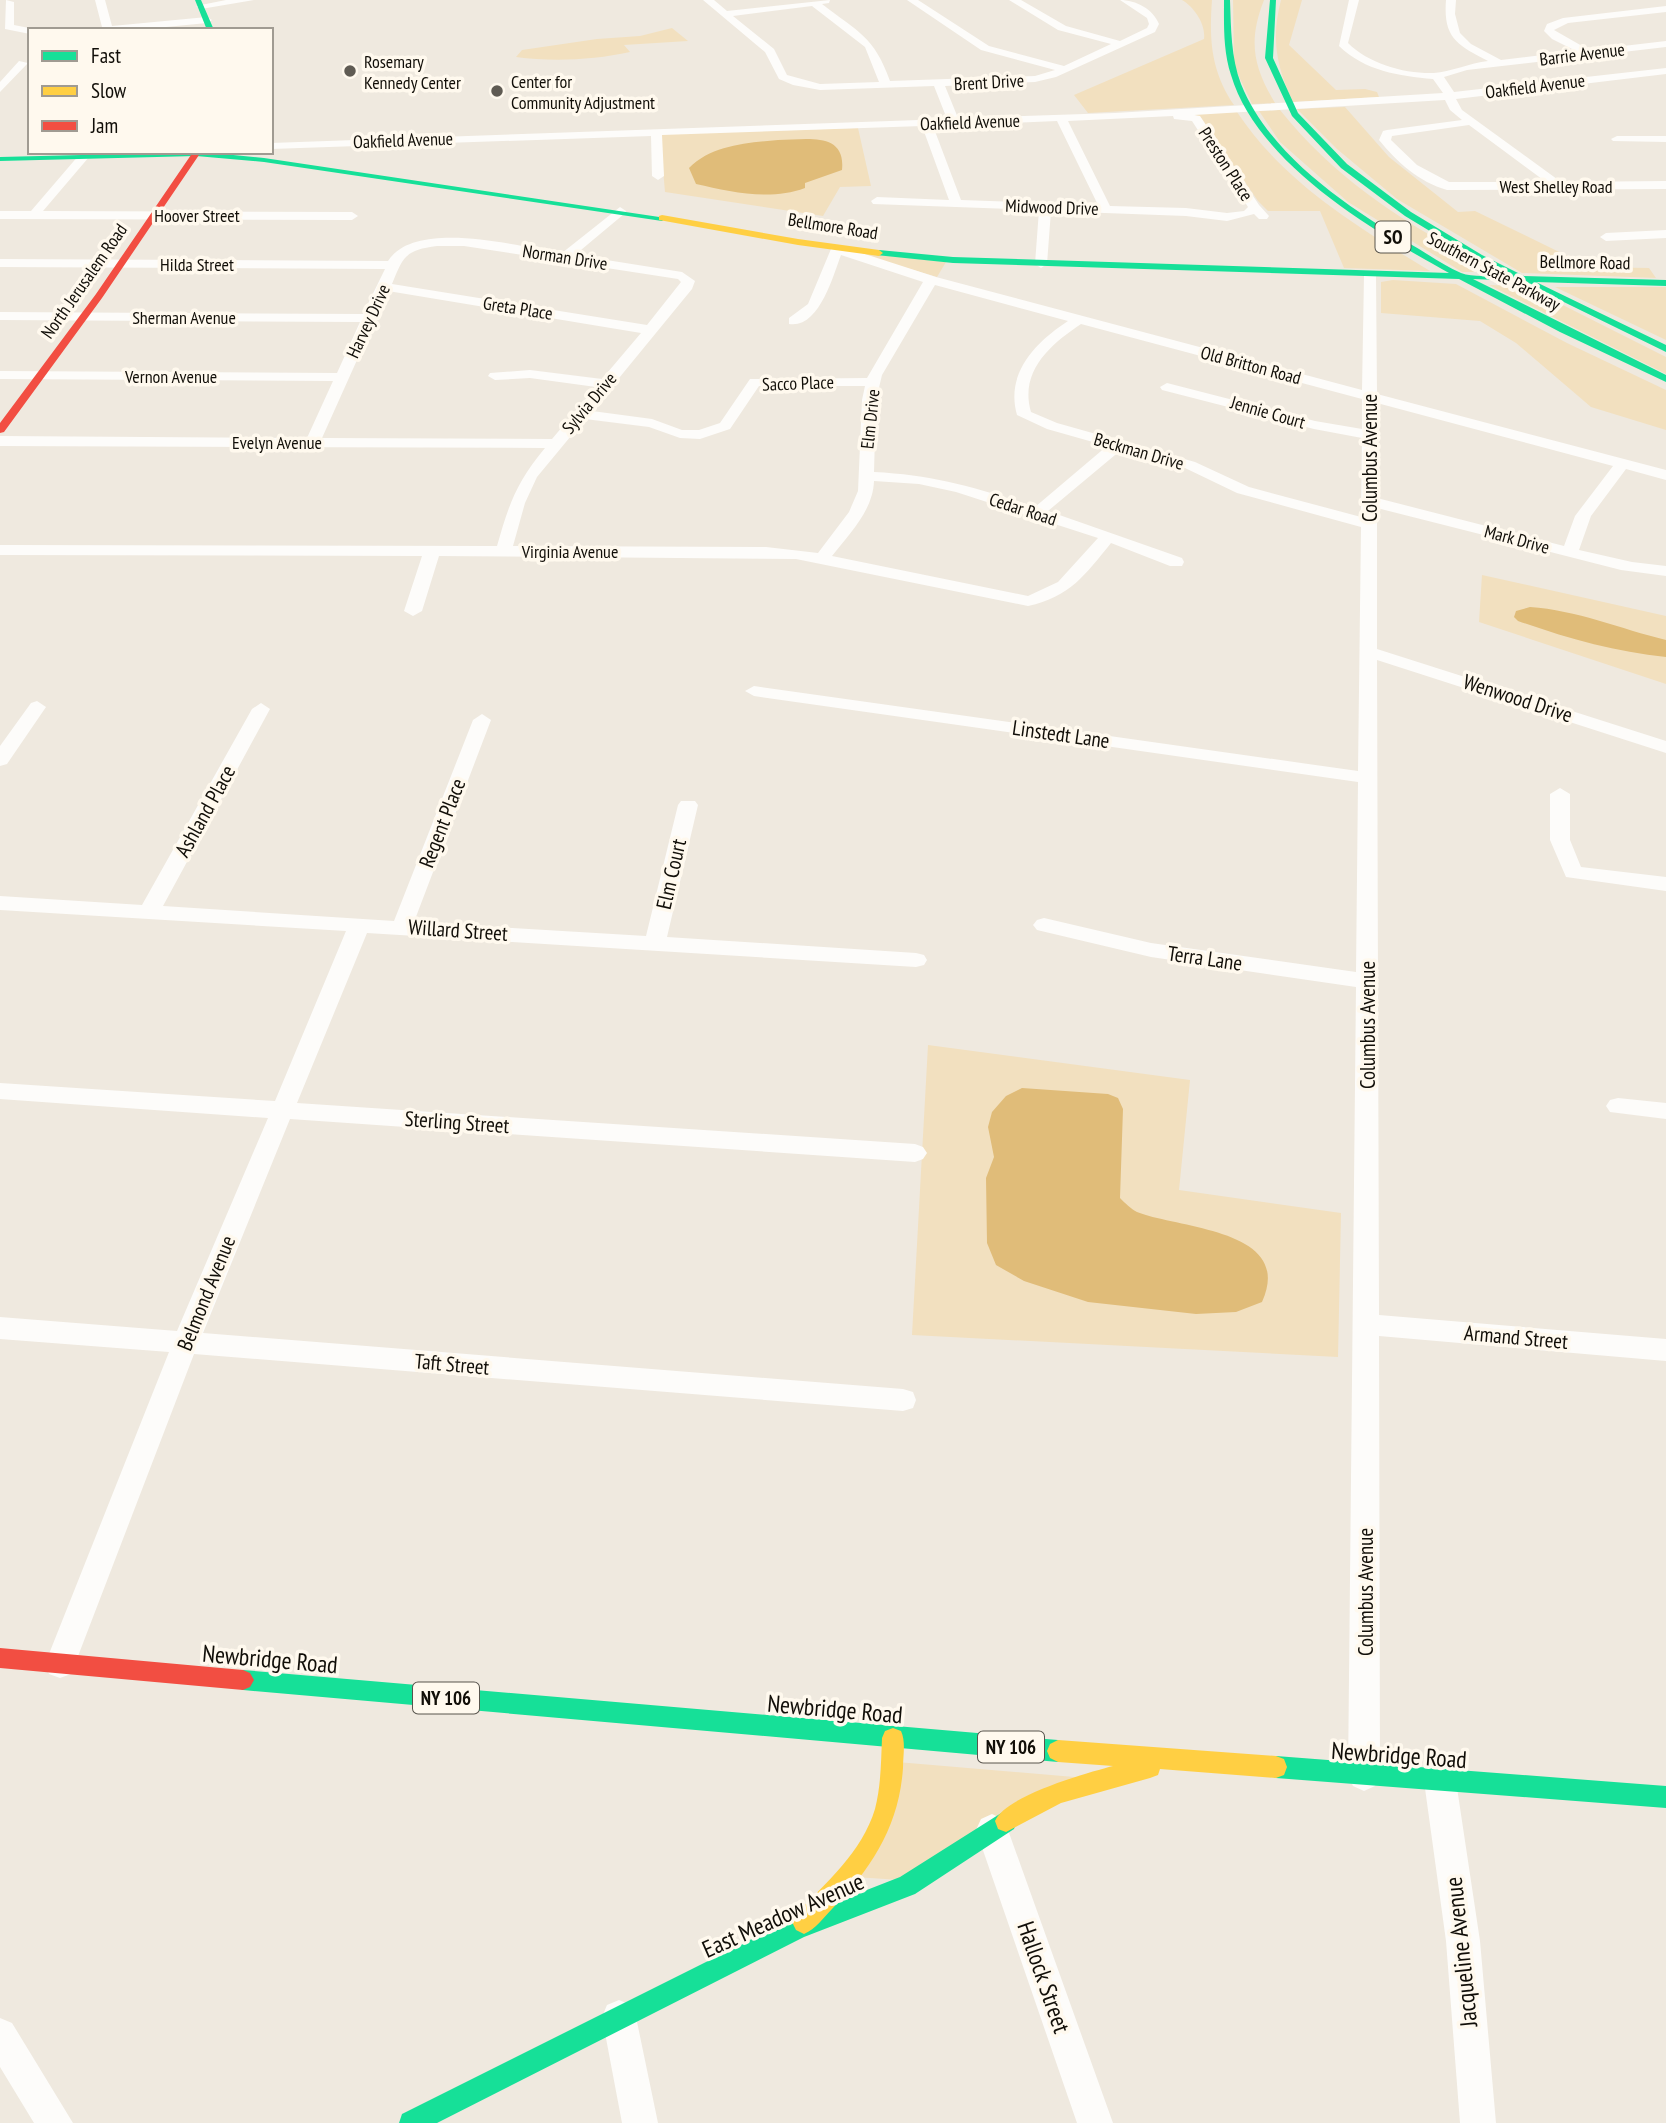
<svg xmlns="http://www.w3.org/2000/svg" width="1666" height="2123" viewBox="0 0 1666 2123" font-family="'PT Sans Narrow',sans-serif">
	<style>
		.green { fill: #f2e0bf }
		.water { fill: #e0bc79 }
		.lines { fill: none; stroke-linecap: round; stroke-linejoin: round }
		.street { fill: #fdfcfa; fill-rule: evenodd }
		.fast { fill: #16e098; fill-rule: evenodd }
		.slow { fill: #ffcf43; fill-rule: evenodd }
		.jam { fill: #f24e42; fill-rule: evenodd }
		.poi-dot { fill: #5f5b53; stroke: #fff9ee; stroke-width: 2.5 }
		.labels { text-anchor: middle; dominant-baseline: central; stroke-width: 7; stroke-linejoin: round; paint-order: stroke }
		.far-street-label { font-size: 18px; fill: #110e08; stroke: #fff9ee }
		.far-poi-label { font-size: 18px; fill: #110e08; stroke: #fff9ee; text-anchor: start }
		.shield { fill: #fff9ee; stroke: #58544d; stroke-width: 2 }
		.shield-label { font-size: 19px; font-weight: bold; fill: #110e08 }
		.street-label { font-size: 21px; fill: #110e08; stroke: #fff9ee }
		.near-street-label { font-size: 24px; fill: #110e08; stroke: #fff9ee }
	</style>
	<rect width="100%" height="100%" fill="#efe9df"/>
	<path class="green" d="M1182 0H1212C1209 40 1211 71 1234 105L1088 113 1074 95 1204 39C1206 24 1194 7 1182 0Z
		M1233 0H1264C1248 41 1253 66 1275 103L1252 104 1234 66Z
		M1281 0H1302L1289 45 1336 90 1365 89 1377 92 1379 97 1293 102C1276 66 1271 38 1281 0Z
		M672 28 688 41 624 45 630 52C594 60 552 62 516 57L522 50 597 39 640 36Z
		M1345 107 1389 157 1458 212 1475 211 1590 267 1649 268 1656 278 1522 273 1397 199 1337 149 1297 109Z
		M1280 110C1339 184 1417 232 1500 272H1462L1348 202 1280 142 1259 111Z
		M1237 112C1285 184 1358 227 1430 271L1344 268 1320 211H1268L1258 201 1201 118 1193 114Z
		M858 128 871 186 840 187 823 216 665 192 660 134Z
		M853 252 946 262 937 277Z
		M1393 280 1456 284 1567 343 1666 390V430L1591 407 1516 343 1480 321 1381 313V282Z
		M1489 285 1525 286 1666 357V374Z
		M1555 287H1666V340Z
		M1482 575 1666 616V684L1479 622Z
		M928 1045 1190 1080 1179 1190 1341 1213 1338 1357 912 1335Z
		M897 1762 1086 1778 901 1880 854 1877Z"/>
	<path class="water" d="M778 140C806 140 846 131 842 170L805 183V188C770 201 731 192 696 184L689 168C712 145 747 143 778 140Z
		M1530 607C1576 610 1621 629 1666 640V657C1615 652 1566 638 1518 621L1514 617 1516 611Z
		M1022 1088 1108 1094 1118 1098 1123 1109 1120 1198C1125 1203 1131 1209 1137 1212 1180 1229 1295 1229 1262 1302L1236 1312 1196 1314 1088 1302 1024 1281 996 1265 987 1243 986 1178 994 1157 988 1127 992 1112 1006 1096Z"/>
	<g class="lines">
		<path class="street" d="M6 0 14 2V25L34 29 30 30V34L5 29Z
			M95 0H105L112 26 207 17 212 20 207 23 135 30H96L102 27Z
			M226 0H254L201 9 196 6Z
			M703 0H714L727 11 830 0 829 3 822 4C858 32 874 36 890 81L1035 76 1055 70 981 50 907 0H918L989 46 1064 66 1111 44 1058 30 1009 0H1021L1066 26 1120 41 1147 28 1149 24 1147 18 1120 0C1136 0 1153 9 1159 24L1155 32 1056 77 1035 82 945 86 958 118 1115 113 1443 93 1433 79C1399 76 1365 71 1339 46L1349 0H1359L1348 43C1369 64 1405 74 1434 73 1450 72 1470 63 1488 61 1457 45 1443 38 1446 0H1456L1455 14 1460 33 1471 44 1501 60 1576 51 1552 39 1544 31 1547 24 1563 18 1666 6V12L1568 23 1554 30 1589 50 1666 41V47L1467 70 1444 77 1454 92 1666 68V74L1456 99 1462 110 1561 182 1666 181V189L1447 190C1419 182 1397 162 1379 140L1383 131 1387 130 1462 120 1450 110 1445 100 1194 115 1200 116 1259 205 1269 216 1267 219H1259L1254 214 1227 221 1186 216 1051 211 1047 264 1041 268 1035 264 1039 210 873 204 871 201 877 197 949 200 922 126 662 135 664 176 658 180 652 176 651 136 271 149V143L947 119 934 86 820 90 793 85 779 79 765 52ZM812 6 865 47 879 82 820 84 787 75 774 49 733 16ZM1173 116 1174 119 1192 121 1248 207 1244 211 1227 213 1186 208 1110 206 1068 121ZM1057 121 1098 205 961 200 933 126ZM1469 125 1546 182H1449L1417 165 1391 140 1392 136Z
			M19 61 28 63 0 92V82Z
			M1617 136H1666V142L1613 141 1611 139Z
			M83 154 89 157 43 211 352 212 358 216 352 220 0 219V211H31L79 155Z
			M620 207 626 211 624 214 575 255 682 272 695 281 692 289 592 411 652 419 682 430H699L720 423 750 379 867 378 923 282 841 255C833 276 819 329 789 324V318L808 304 831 249 837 245 936 277 1362 390 1364 275 1370 271 1376 275 1377 394 1666 470V480L1626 469 1591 516 1579 550 1632 562 1666 566V576L1621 570 1377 508V649L1666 741V753L1377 660 1379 1315 1666 1339V1361L1379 1336 1380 1775 1375 1786 1364 1791 1353 1786 1348 1775 1356 987 1151 957 1037 930 1033 925 1037 920 1044 918 1151 943 1356 972 1358 782 754 696 745 691 754 686 1358 771 1361 527 1237 493 1185 468 1121 450 1048 511 1182 558 1184 562 1182 566H1170L1111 543C1085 575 1070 597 1028 606L796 559 439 556 422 611 413 616 404 611 422 556 0 555V545L497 546C509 504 516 483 545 448L0 446V436L307 438 333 381 0 379V371L337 373 360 322 0 320V312L363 314 385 269 0 267V259L388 261C416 218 519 247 562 253ZM437 246H464L678 279 681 282 647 325 392 284C403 257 405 250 437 246ZM935 285 1068 321C1036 342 1005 373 1017 415L1047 429 1107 446 1035 507C977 488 935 475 874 472L876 400 882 375ZM388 291 641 333 602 379 530 370 490 373 488 376 495 380 530 378 596 387 552 439 322 438ZM1081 324 1362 399V429L1315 421 1167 383 1160 387 1162 390 1314 429 1362 438 1361 517 1249 487 1195 462 1057 423 1031 412C1019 371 1051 344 1081 324ZM759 386H865L862 400 858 491 849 512 818 553 766 547 513 546 525 503 537 477 585 419 649 427 680 438 700 439 730 429ZM1377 403 1613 466 1575 516 1564 546 1377 498ZM874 481 919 484 956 492 1098 538 1058 582 1028 596 832 556C849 534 873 511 874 481Z
			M1666 230V238L1606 241 1600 237 1606 233Z
			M37 701 46 707 7 764 0 766V746L31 703Z
			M261 703 270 709 163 906 394 921 473 720 482 714 491 720 414 922 646 936 678 805 681 801H695L698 805 667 937 916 953 924 955 927 960 924 965 916 967 367 933 297 1103 915 1144 923 1147 927 1153 923 1159 915 1162 290 1119 203 1333 903 1389 913 1392 916 1400 913 1408 903 1411 194 1354 75 1664 71 1674 60 1678 49 1674 45 1664 169 1352 0 1339V1317L177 1331 268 1118 0 1099V1083L275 1101 346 931 0 910V896L142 905 252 709Z
			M1560 788 1570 794V840L1581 867 1666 877V891L1566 877 1550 840V794Z
			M1618 1098 1666 1103V1119L1610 1112 1606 1106 1610 1100Z
			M1440 1765 1451 1770 1456 1781 1480 1941 1496 2123H1460L1446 1941 1424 1781 1429 1770Z
			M992 1814 1003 1819 1008 1830 1113 2123H1077L976 1830 981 1819Z
			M619 2000 631 2005 636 2017 658 2123H622L602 2017 607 2005Z
			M0 2018 12 2023 73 2123H34L0 2067Z"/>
		<path class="fast" d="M195 0H201L214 30H207Z
			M1224 0H1230C1231 28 1231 58 1241 84 1270 157 1354 212 1419 249 1432 257 1447 267 1461 273 1474 278 1495 275 1509 275L1476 259 1405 216 1341 168 1292 116 1265 58 1270 0H1276L1273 58 1298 113 1347 164 1411 212 1482 255 1524 276 1666 280V286L1536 282 1666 345V352L1521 281 1473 279 1666 375V382L1560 332 1459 279 953 263 876 255V251L879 250 953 257 1449 273C1373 231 1257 163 1231 75 1223 51 1224 25 1224 0Z
			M203 152 264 158 666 218 662 221 264 162 196 156 0 161V157Z
			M243 1670 1058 1740 1066 1744 1069 1751 1066 1758 1058 1762 243 1690 236 1687 232 1680 236 1673Z
			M1276 1756 1666 1786V1808L1276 1778 1268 1775 1265 1767 1268 1759Z
			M1006 1810 1014 1813 1017 1821 1014 1829 915 1894 804 1937 437 2123H399L402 2114 790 1920 900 1877Z"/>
		<path class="slow" d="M662 215 798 239 879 250 883 253 879 256 798 245 659 220V216Z
			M893 1728 901 1731C906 1742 903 1755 903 1768 899 1826 872 1868 832 1909 823 1918 816 1929 804 1934L796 1930 792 1922 796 1914C826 1883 862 1852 875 1809 881 1786 881 1762 882 1738L885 1731Z
			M1058 1740 1276 1756 1284 1759 1287 1767 1284 1775 1276 1778 1160 1769 1158 1775 1150 1778 1061 1803 1006 1832 998 1829 995 1821C1005 1796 1086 1773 1113 1766L1058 1762 1050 1758 1047 1751 1050 1744Z"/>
		<path class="jam" d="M193 152H201L102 298 4 432 0 433V423L96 294Z
			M0 1648 243 1670 250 1673 254 1680 250 1687 243 1690 0 1668Z"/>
	</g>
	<g class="poi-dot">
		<circle cx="350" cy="71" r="7"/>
		<circle cx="497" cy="91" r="7"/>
	</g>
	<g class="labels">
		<g class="far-street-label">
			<text transform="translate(1582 54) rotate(-7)">Barrie Avenue</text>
			<text transform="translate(989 82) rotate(-3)">Brent Drive</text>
			<text transform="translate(1535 86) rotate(-7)">Oakfield Avenue</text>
			<text transform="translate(970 122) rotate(-2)">Oakfield Avenue</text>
			<text transform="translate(403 140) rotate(-2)">Oakfield Avenue</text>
			<text transform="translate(1226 164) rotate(57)">Preston Place</text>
			<text x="1556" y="186">West Shelley Road</text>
			<text transform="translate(1052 207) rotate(2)">Midwood Drive</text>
			<text x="197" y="215">Hoover Street</text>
			<text transform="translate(833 226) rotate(9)">Bellmore Road</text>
			<text transform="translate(565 257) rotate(9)">Norman Drive</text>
			<text transform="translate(1585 262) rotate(1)">Bellmore Road</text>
			<text x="197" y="264">Hilda Street</text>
			<text transform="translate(1494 271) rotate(28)">Southern State Parkway</text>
			<text transform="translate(84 281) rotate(-55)">North Jerusalem Road</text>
			<text transform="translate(518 308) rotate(9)">Greta Place</text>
			<text x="184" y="317">Sherman Avenue</text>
			<text transform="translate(368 321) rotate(-65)">Harvey Drive</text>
			<text transform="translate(1251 365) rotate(15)">Old Britton Road</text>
			<text x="171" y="376">Vernon Avenue</text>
			<text transform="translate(798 383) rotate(-2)">Sacco Place</text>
			<text transform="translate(589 403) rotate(-50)">Sylvia Drive</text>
			<text transform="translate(1268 412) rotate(16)">Jennie Court</text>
			<text transform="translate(870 419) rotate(-84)">Elm Drive</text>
			<text x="277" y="442">Evelyn Avenue</text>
			<text transform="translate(1139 451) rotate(16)">Beckman Drive</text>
			<text transform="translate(1023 509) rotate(18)">Cedar Road</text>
			<text transform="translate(1517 539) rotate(15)">Mark Drive</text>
			<text x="570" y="551">Virginia Avenue</text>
		</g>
		<g class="far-poi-label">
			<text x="364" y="61">Rosemary<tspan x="364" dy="21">Kennedy Center</tspan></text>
			<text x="511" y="81">Center for<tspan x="511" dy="21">Community Adjustment</tspan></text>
		</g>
		<g class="shield">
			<rect x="1375.5" y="221.5" width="35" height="31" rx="5"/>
			<rect x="413" y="1682.5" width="66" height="31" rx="5"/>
			<rect x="978" y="1731.5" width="66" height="31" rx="5"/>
		</g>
		<g class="shield-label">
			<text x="1393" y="237">SO</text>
			<text x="446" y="1698">NY 106</text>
			<text x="1011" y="1747">NY 106</text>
		</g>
		<g class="street-label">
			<text transform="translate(1369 458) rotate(-90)">Columbus Avenue</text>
			<text transform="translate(1518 698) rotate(18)">Wenwood Drive</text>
			<text transform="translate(1061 734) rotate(8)">Linstedt Lane</text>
			<text transform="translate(205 811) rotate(-61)">Ashland Place</text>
			<text transform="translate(442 823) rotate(-69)">Regent Place</text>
			<text transform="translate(671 874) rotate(-77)">Elm Court</text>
			<text transform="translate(458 930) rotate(4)">Willard Street</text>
			<text transform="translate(1205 958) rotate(8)">Terra Lane</text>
			<text transform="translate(1367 1025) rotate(-90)">Columbus Avenue</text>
			<text transform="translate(457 1122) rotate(4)">Sterling Street</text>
			<text transform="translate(206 1293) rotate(-68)">Belmond Avenue</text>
			<text transform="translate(1516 1337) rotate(5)">Armand Street</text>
			<text transform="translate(452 1364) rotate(5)">Taft Street</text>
			<text transform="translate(1365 1592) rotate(-90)">Columbus Avenue</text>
		</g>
		<g class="near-street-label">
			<text transform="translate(270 1659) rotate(5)">Newbridge Road</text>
			<text transform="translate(835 1709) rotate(5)">Newbridge Road</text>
			<text transform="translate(1399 1755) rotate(4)">Newbridge Road</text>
			<text transform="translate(783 1915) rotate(-24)">East Meadow Avenue</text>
			<text transform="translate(1461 1952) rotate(-96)">Jacqueline Avenue</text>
			<text transform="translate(1044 1977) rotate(71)">Hallock Street</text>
		</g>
	</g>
	<rect x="28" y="28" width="245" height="126" fill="#fff9ee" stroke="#a09b92" stroke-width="2"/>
	<rect x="42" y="51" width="35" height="10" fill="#16e098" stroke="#a09b92" stroke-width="2"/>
	<text x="91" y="63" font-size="21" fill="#110e08">Fast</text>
	<rect x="42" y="86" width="35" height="10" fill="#ffcf43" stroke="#a09b92" stroke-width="2"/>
	<text x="91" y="98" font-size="21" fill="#110e08">Slow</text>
	<rect x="42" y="121" width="35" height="10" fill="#f24e42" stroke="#a09b92" stroke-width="2"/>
	<text x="91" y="133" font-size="21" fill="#110e08">Jam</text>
</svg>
